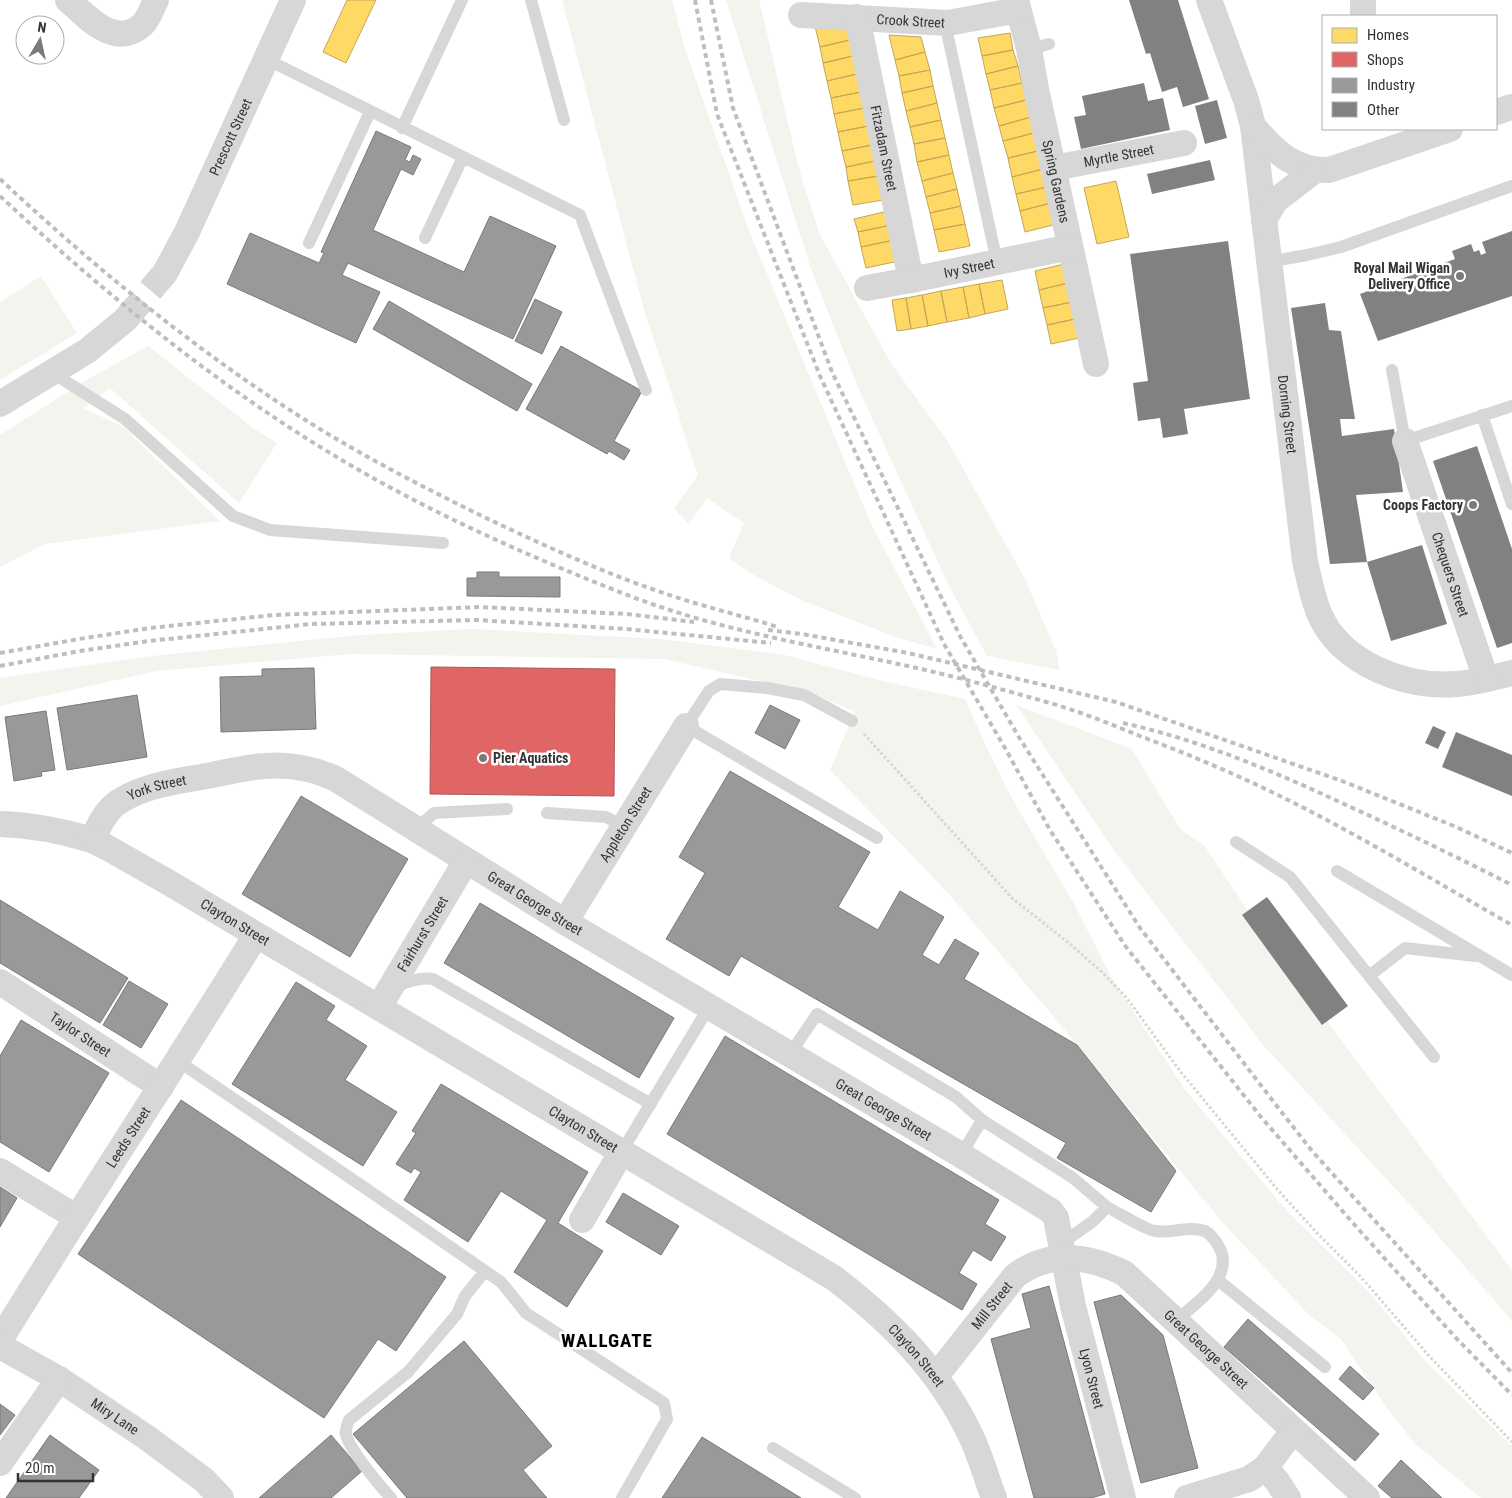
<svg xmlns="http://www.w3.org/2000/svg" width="1512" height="1498" viewBox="0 0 1512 1498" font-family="'Roboto Condensed',sans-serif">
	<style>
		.green { fill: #f1f5ed }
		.homes { fill: #ffd966; stroke: #c2a757 }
		.shops { fill: #e06666; stroke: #ac5757 }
		.industry { fill: #999; stroke: #7a7a7a }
		.building { fill: #818181 }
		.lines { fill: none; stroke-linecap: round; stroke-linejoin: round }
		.street-tunnel { stroke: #d6d6d6; stroke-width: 26; stroke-dasharray: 26 13; stroke-linecap: butt }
		.path { stroke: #d6d6d6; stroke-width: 3; stroke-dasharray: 2.5 2.5; stroke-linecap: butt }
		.lane { stroke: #d7d7d7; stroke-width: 12 }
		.street { stroke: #d7d7d7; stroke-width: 26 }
		.rail { stroke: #bebebe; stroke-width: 4; stroke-dasharray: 5 4; stroke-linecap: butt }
		.poi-dot { fill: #7a7a7a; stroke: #fff; stroke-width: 2 }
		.labels { text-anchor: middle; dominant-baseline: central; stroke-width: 5; stroke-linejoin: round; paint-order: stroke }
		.street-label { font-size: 14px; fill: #333; stroke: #fff }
		.poi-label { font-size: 14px; font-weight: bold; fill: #333; stroke: #fff; text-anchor: end }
		.district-label { font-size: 19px; font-weight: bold; letter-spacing: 1px; fill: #000; stroke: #fff }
	</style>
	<rect width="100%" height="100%" fill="#fff"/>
	<path class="green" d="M562 0H672L684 46 748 228 871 524 937 649 896 637 803 601 757 577 729 558 744 523 707 498 689 524 674 509 698 475 644 310Z
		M726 0H759L798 165 819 233 892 365 947 440 1024 577 1056 651 1060 670 987 656 948 584 894 466 857 385 811 269Z
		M41 276 77 333 0 380V302Z
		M148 346 253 428 277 443 239 503 110 388 83 408 122 426 220 521 45 544 0 567V435L83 382Z
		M471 629 661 639 785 655 878 680 965 699 985 744 1010 795 1073 902 1114 982 1186 1091 1286 1210 1368 1291 1425 1361 1512 1446V1498H1481L1415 1444 1382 1401 1341 1339 1309 1315 1222 1222 1059 1023 950 895 830 770 855 712 809 692 664 659 350 654 157 671 0 706V678L12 676 152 656 360 635Z
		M1016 705 1132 749 1181 830 1204 845 1248 911 1242 916 1322 1024 1327 1021 1512 1270V1321L1435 1232 1264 1046 1115 852Z"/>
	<path class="homes" d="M347 0H376L346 63 323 52Z
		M814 22 846 26 850 40 820 47Z
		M1010 33 1013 50 982 56 978 38Z
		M889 35 921 37 925 52 895 60Z
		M850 40 853 56 823 63 820 47Z
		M1013 50 1018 66 986 74 982 56Z
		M925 52 930 70 899 76 895 60Z
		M853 56 857 74 827 81 823 63Z
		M1018 66 1022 83 990 90 986 74Z
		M930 70 933 86 902 93 899 76Z
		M857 74 861 92 831 98 827 81Z
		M1022 83 1026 100 994 108 990 90Z
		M933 86 937 103 906 111 902 93Z
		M861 92 864 108 834 114 831 98Z
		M1026 100 1031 117 999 126 994 108Z
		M937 103 941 120 910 127 906 111Z
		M864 108 868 126 838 132 834 114Z
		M1031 117 1034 133 1003 141 999 126Z
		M941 120 945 138 914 144 910 127Z
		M868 126 872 145 842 151 838 132Z
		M1034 133 1038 151 1008 158 1003 141Z
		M945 138 949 155 917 162 914 144Z
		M872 145 875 161 846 167 842 151Z
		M1038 151 1043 169 1012 177 1008 158Z
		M949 155 953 173 922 181 917 162Z
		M875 161 878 176 848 181 846 167Z
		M1043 169 1047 187 1016 194 1012 177Z
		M953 173 957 189 926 197 922 181Z
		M878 176 883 200 853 205 848 181Z
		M1116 181 1129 237 1097 244 1084 188Z
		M1047 187 1051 203 1020 211 1016 194Z
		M957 189 961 206 930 213 926 197Z
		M1051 203 1057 224 1025 232 1020 211Z
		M961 206 965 224 934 230 930 213Z
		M888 211 891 225 858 232 854 219Z
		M965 224 970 246 939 252 934 230Z
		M891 225 894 240 861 247 858 232Z
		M894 240 899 261 866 268 861 247Z
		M1064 264 1068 283 1039 290 1035 271Z
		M1002 280 1008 309 985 314 979 284Z
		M1068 283 1072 302 1043 308 1039 290Z
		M979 284 985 314 969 318 963 287Z
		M963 287 969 318 947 322 941 291Z
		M941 291 947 322 928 326 922 295Z
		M922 295 928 326 911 329 906 298Z
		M906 298 911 329 897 331 892 300Z
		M1072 302 1075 319 1047 325 1043 308Z
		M1075 319 1079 338 1051 344 1047 325Z"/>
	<path class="shops" d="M431 667 615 669 614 796 430 794Z"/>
	<path class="industry" d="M376 131 411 147 405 160 410 162 413 155 421 159 413 175 401 169 373 230 464 272 490 216 556 246 513 339 348 263 342 275 380 292 356 343 227 284 250 233 319 263 324 253 321 252Z
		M535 299 562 312 542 354 515 341Z
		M389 301 532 384 517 411 373 329Z
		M561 346 642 391 614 441 630 450 624 460 609 451 607 454 526 409Z
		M477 572H499V577H560V597L467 596V578H477Z
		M314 668 316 729 221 732 220 677 262 676V669Z
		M137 695 147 757 67 770 57 708Z
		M770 705 800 720 785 749 755 733Z
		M46 711 55 770 41 772 42 776 14 781 5 717Z
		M730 771 870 852 838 907 878 930 900 891 944 917 922 955 939 965 955 939 979 953 964 979 1077 1045 1176 1171 1151 1212 1057 1158 1066 1143 741 956 729 976 666 939 705 873 679 857Z
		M301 796 408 859 350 957 242 894Z
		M0 900 128 978 100 1023 0 963Z
		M480 903 674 1018 639 1078 444 963Z
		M129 981 168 1004 141 1048 103 1025Z
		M296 982 335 1006 326 1020 367 1046 345 1080 397 1112 363 1166 232 1084Z
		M21 1020 109 1073 49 1172 0 1142V1056Z
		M725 1036 999 1200 985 1224 1006 1237 991 1261 973 1250 959 1273 977 1284 962 1310 667 1134Z
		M441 1084 588 1172 558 1223 603 1251 567 1307 514 1272 547 1220 501 1191 468 1242 404 1200 421 1172 414 1168 411 1173 396 1164 416 1133 412 1131Z
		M181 1100 446 1277 396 1351 378 1339 324 1418 78 1254Z
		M0 1187 17 1198 0 1227Z
		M623 1193 679 1226 661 1255 606 1222Z
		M1049 1286 1105 1494 1091 1498H1034L991 1339 1031 1328 1022 1294Z
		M1121 1295 1163 1335 1198 1468 1141 1483 1094 1302Z
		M1248 1319 1379 1434 1355 1461 1224 1347Z
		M464 1341 552 1446 523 1470 547 1498H407L353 1434Z
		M1350 1366 1374 1388 1363 1400 1339 1379Z
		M0 1404 15 1415 0 1435Z
		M50 1435 99 1470 79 1498H6Z
		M331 1435 362 1471 331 1498H259Z
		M702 1437 801 1498H662Z
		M1401 1460 1442 1498H1392L1378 1486Z"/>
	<path class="building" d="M1129 0H1178L1209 99 1183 107 1177 87 1162 92 1150 53 1146 54Z
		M1144 83 1148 101 1163 98 1170 130 1081 149 1074 117 1086 115 1082 96Z
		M1217 100 1227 138 1205 144 1195 106Z
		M1210 160 1215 180 1152 194 1147 174Z
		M1512 231V296L1378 341 1360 294 1455 259 1452 251 1471 244 1474 252 1479 250 1481 255 1486 253 1482 242Z
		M1228 241 1250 399 1184 409 1188 434 1163 438 1160 418 1138 421 1133 383 1148 381 1130 254Z
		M1325 303 1329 330 1341 331 1355 419H1340L1342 436 1394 429 1403 492 1356 495 1367 562 1330 564 1291 308Z
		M1477 446 1512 549V643L1497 648 1433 461Z
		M1422 545 1447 624 1391 641 1367 562Z
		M1433 726 1446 732 1438 749 1425 743Z
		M1456 732 1512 755V796L1442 767Z
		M1267 897 1348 1006 1322 1025 1242 915Z"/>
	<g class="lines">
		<path class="street-tunnel" d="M125 320 165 273"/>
		<path class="path" d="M864 734 1012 898 1070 944 1102 972 1126 997 1180 1071 1277 1189 1316 1232 1361 1277 1430 1357 1512 1442"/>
		<path class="lane" d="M531 0 564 120
			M945 23 997 262
			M1029 49 1049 44
			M266 59 580 215 646 390
			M402 128 462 0
			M425 238 463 157
			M309 243 370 112
			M1268 262 1307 255 1341 247 1512 186
			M1392 370 1405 441 1512 406
			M51 372 125 419 233 516 270 530 443 543
			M1482 415 1512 504
			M852 721 804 695 767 688 720 684 709 691 686 726 877 838
			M547 813 606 817 624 827
			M416 829 434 813 507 809
			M1236 842 1290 877 1434 1057
			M1337 871 1512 975
			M1369 976 1405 948 1475 956
			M395 987C407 982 419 977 433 979L651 1104
			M790 1054 817 1014 956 1097 982 1120
			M178 1061 368 1190 501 1282 526 1313 664 1403 667 1419 622 1498
			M622 1151 709 1007
			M961 1155 982 1120 1073 1178 1107 1207 1092 1222 1062 1243
			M1107 1207C1117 1212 1146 1230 1155 1231 1172 1234 1188 1225 1205 1231 1210 1234 1215 1240 1218 1245 1237 1276 1196 1304 1175 1321
			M1218 1280 1325 1367
			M773 1448 855 1498
			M391 1498C380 1486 350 1450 346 1435 345 1430 347 1425 349 1420L408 1372 457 1314 465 1296 485 1271"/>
		<g class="street">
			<path d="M68 0C87 17 116 50 143 24 149 18 152 8 156 0"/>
			<path id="s1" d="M1016 0 1029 49 1036 89 1096 364"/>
			<path id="s2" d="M1209 0 1246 100 1253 126 1305 561C1309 579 1312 596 1319 613 1340 663 1404 688 1456 684 1475 683 1494 677 1512 673"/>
			<path id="s3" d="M801 15 948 23 1018 10"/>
			<path d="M1363 16V0"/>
			<path id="s4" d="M857 17 911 280"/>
			<path d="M1496 112 1512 107"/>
			<path d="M1253 126C1274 151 1294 171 1329 170L1450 129"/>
			<path id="s5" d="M1054 168 1184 143"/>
			<path d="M1264 220 1275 201 1314 171"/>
			<path id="s6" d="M165 273 187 232 293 0"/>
			<path id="s7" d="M867 288 911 280 1070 247"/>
			<path d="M0 404 87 351 125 320"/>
			<path id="s8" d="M1405 441 1486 679"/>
			<path id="s9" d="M0 824C32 825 62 831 92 840 98 828 105 811 117 803 144 784 181 781 212 775 230 771 247 767 265 766 289 764 315 769 336 779L565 922 961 1155 1051 1211 1056 1218 1073 1306 1123 1498"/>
			<path id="s10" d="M92 840 108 848 166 881 834 1278C891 1322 938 1368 970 1434 980 1454 986 1477 994 1498"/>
			<path id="s11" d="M565 922 686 726"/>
			<path id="s12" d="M0 982 161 1087"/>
			<path id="s13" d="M379 1007 466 861"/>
			<path d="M0 1171 76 1217"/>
			<path d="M582 1220 622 1151"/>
			<path id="s14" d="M0 1340C84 1204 172 1071 256 935"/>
			<path id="s15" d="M0 1346 59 1379 146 1437 204 1480 221 1498"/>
			<path id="s16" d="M936 1376 1015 1276C1049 1250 1087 1255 1124 1273L1367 1498"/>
			<path d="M0 1463 59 1379"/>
			<path d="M1265 1468 1277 1481 1288 1498"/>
			<path d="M1187 1498 1249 1479 1265 1468 1293 1431"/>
		</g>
		<path class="rail" d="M695 0 717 114 820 376 944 644 1005 748 1050 830 1126 947 1261 1117 1352 1222 1456 1338 1512 1395
			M711 0 733 108 832 372 960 636 1020 739 1140 928 1276 1105 1312 1151 1512 1373
			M0 179C96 269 204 357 315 426 370 460 427 489 484 517 539 543 595 569 652 589 693 604 736 614 778 627
			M0 196C102 291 210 380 330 453 424 510 527 556 630 596 718 630 811 645 903 665 950 675 997 688 1043 701 1076 710 1108 723 1140 736 1193 756 1245 778 1296 804 1369 841 1440 884 1512 925
			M768 630 802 634 908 653 1116 702 1342 781 1454 826 1512 853
			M0 653 79 639 150 628 274 615 480 607 627 614 694 622
			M0 666 80 651 149 641 311 624 477 620 626 629 771 643
			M1123 723C1200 740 1273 771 1344 804 1401 830 1457 857 1512 885"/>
	</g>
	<g class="poi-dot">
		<circle cx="1460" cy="276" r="5"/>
		<circle cx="1473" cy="505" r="5"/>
		<circle cx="483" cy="758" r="5"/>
	</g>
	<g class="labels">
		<g class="street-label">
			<text stroke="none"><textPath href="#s3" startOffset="110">Crook Street</textPath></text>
			<text stroke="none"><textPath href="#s6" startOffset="151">Prescott Street</textPath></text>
			<text stroke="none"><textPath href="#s4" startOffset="134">Fitzadam Street</textPath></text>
			<text stroke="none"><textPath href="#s5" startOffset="66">Myrtle Street</textPath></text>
			<text stroke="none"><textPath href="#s1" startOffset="186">Spring Gardens</textPath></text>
			<text stroke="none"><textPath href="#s7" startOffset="104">Ivy Street</textPath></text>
			<text stroke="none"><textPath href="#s2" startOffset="424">Dorning Street</textPath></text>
			<text stroke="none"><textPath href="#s8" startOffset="141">Chequers Street</textPath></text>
			<text stroke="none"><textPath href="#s9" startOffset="182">York Street</textPath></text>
			<text stroke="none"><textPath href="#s11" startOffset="115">Appleton Street</textPath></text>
			<text stroke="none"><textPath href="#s9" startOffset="600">Great George Street</textPath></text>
			<text stroke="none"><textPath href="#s10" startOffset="165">Clayton Street</textPath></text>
			<text stroke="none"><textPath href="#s13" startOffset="85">Fairhurst Street</textPath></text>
			<text stroke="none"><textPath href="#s12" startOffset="96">Taylor Street</textPath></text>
			<text stroke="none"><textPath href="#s9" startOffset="1005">Great George Street</textPath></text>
			<text stroke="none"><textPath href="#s10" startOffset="570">Clayton Street</textPath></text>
			<text stroke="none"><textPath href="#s14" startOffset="240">Leeds Street</textPath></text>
			<text stroke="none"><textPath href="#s16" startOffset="90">Mill Street</textPath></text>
			<text stroke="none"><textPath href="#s16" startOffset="355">Great George Street</textPath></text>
			<text stroke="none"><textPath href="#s10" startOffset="975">Clayton Street</textPath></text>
			<text stroke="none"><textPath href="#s9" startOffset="1374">Lyon Street</textPath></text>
			<text stroke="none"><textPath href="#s15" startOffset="135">Miry Lane</textPath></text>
		</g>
		<g class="poi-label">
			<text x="1450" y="268">Royal Mail Wigan<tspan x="1450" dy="16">Delivery Office</tspan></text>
			<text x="1463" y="505">Coops Factory</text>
			<text x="493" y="758" text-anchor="start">Pier Aquatics</text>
		</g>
		<g class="district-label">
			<text x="607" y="1340">WALLGATE</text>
		</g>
	</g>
	<rect x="1322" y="15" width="175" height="115" fill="#ffffff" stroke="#adadad"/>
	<rect x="1332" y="28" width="25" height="15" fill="#ffd966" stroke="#adadad"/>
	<text x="1367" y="40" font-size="15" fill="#333333">Homes</text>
	<rect x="1332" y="52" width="25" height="15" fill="#e06666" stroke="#adadad"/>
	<text x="1367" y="65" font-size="15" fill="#333333">Shops</text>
	<rect x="1332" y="78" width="25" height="15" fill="#999999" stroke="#adadad"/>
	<text x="1367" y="90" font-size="15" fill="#333333">Industry</text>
	<rect x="1332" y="102" width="25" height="15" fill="#818181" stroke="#adadad"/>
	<text x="1367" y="115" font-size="15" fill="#333333">Other</text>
	<g transform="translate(40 40) rotate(9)"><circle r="24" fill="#ffffff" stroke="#adadad"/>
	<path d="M0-4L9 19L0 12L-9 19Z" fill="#7a7a7a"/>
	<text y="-8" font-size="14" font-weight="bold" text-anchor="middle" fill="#333333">N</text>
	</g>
	<path d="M18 1473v8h75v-8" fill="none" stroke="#333333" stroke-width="2.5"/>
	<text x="25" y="1473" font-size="15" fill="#333333" stroke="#ffffff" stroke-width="4" paint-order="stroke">20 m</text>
</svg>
